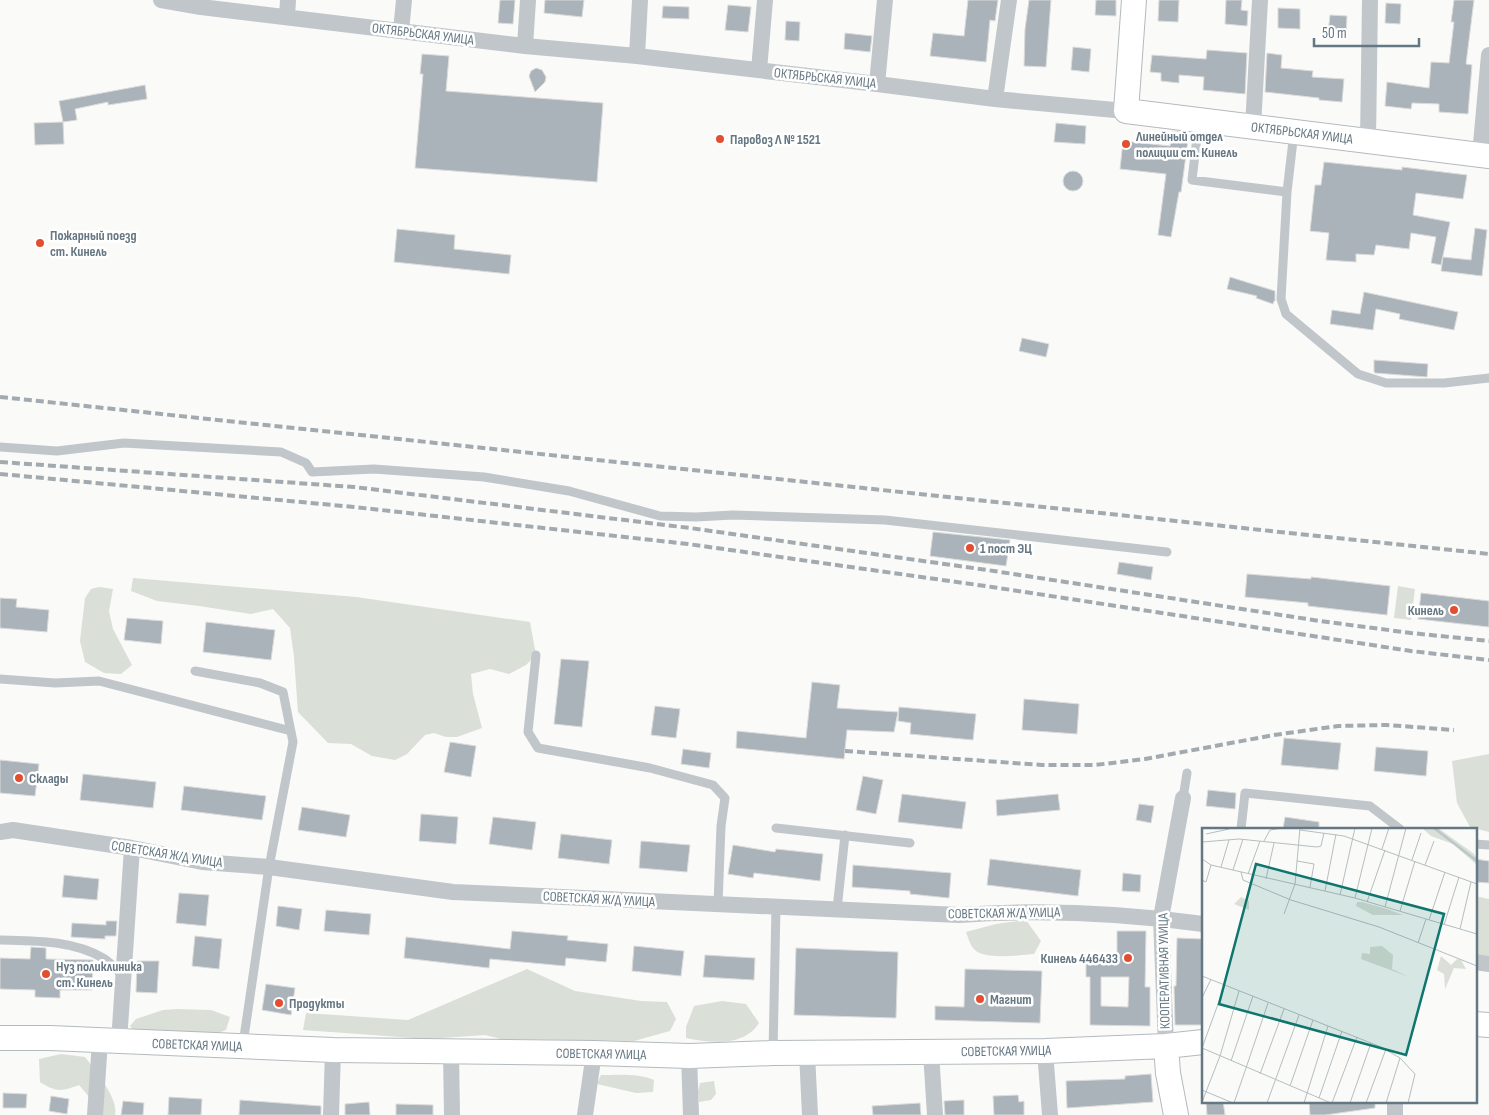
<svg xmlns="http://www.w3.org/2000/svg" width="1489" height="1115" viewBox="0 0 1489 1115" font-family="'Sofia Sans Condensed',sans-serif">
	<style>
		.green { fill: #dadfd7 }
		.building { fill: #aab3b9; stroke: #dcdcda; fill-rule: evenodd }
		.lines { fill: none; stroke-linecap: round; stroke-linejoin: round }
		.secondary-casing { stroke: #b3babe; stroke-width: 26 }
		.lane { stroke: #c1c6ca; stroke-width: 9 }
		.street { stroke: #c1c6ca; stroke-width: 16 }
		.secondary { stroke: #fff; stroke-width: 24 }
		.rail { stroke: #a2aaaf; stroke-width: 4; stroke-dasharray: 8 4; stroke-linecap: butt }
		.poi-dot { fill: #e24e30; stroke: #fff; stroke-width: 2 }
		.labels { text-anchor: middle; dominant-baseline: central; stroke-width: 5; stroke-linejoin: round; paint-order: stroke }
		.street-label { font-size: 14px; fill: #657782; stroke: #fff }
		.poi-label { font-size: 14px; font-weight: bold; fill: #657782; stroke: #fff; text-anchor: start }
		.inset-river { fill: none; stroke: #bbc7cb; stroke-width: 2.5 }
		.inset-road { fill: none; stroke: #b5bec2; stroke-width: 1 }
		.view { fill: #0f766e; fill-opacity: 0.15; stroke: #0f766e; stroke-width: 2.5 }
		.inset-edge { fill: none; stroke: #657782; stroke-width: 2.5 }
	</style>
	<rect width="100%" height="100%" fill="#fafaf8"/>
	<path class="green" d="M133 578 356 597 530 622 536 655 526 665 509 674 490 669 471 674 473 694 482 728 457 737H446L434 733 425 735 407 754 395 760 372 756 351 744 328 743 298 712 294 657 290 628 273 609 251 614 199 606 157 601 131 591Z
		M1398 586 1415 589 1411 620 1394 618Z
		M99 587 113 589 109 611 113 629 132 665 121 674 104 673 85 662 80 641 85 598 91 589Z
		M1489 754V832L1470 827 1457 803 1452 761Z
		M1475 896 1489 899V956L1475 955Z
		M1026 920 1041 941 1034 954C1020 955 985 960 975 950 970 946 968 937 966 932L996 924Z
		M527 969 575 991 641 1001 667 1002 676 1019 670 1031 634 1041 501 1039 485 1035 428 1039 303 1030 306 1013 408 1020Z
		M722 1001 746 1004 759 1023C744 1047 711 1043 686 1038V1027L694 1006Z
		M177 1009 211 1010 230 1017 226 1030 200 1040 136 1033 130 1026 136 1019 163 1010Z
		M61 1054 85 1057C95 1070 119 1099 115 1115H92L90 1098 79 1085C60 1092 56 1092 40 1082L39 1059Z
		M601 1075C617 1075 639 1073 654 1080L653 1092 636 1093 597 1084Z
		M714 1081 716 1094 711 1100 699 1102 698 1091 700 1083Z"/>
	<path class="building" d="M500 0H515L513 24 498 23Z
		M545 0H584L582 17 544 13Z
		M968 0H998L995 21 990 20 986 62 930 56 933 33 964 36Z
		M1029 0H1051L1046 67 1024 66 1025 29Z
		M1096 0H1116V16L1095 15Z
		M1159 0H1179L1178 22 1158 21Z
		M1226 0H1242L1241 10 1248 11 1247 26 1225 24Z
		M1454 0H1474L1466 64 1472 65 1468 114 1439 112V104L1412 103 1411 109 1385 106 1387 82 1429 88 1431 62 1449 63 1454 22H1451Z
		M1386 3 1401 4 1400 24 1385 23Z
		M728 5 751 7 748 32 725 30Z
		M663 6 689 7V19L662 18Z
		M1278 8 1300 9V29L1278 28Z
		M1330 15 1347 16 1346 35 1328 33Z
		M786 21 800 22 799 41 785 40Z
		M845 33 872 36 870 52 844 49Z
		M1073 47 1091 49 1089 72 1071 70Z
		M1207 50 1247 53 1245 94 1203 90 1204 77 1179 75V83L1161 81V73L1150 72 1152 55 1206 59Z
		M1267 53 1282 55 1281 68 1313 71 1312 77 1344 79 1342 102 1319 100V98L1265 92Z
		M422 54 449 56 446 91 603 103 597 182 415 168 423 74H420Z
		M536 68 542 70 546 77 545 82 535 92 529 76 531 71Z
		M145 85 147 99 108 105V102L75 109 77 120 63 122 59 101Z
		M63 122 64 144 35 145 34 123Z
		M1056 123 1086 126 1085 144 1054 142Z
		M1172 131 1189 133 1181 192H1179L1171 237 1158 235 1166 174 1120 169 1123 141 1170 146Z
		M1324 162 1402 170V167L1467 175 1463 199 1416 193 1413 215 1450 222 1441 265 1431 263 1436 237 1411 233 1409 249 1376 245 1374 255 1356 254V262L1326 260 1329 233 1310 231 1315 185H1321Z
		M1063 181a10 10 0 1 1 20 0a10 10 0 1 1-20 0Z
		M1475 228 1487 230 1482 276 1441 271 1443 257 1471 260Z
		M397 229 455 235 454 249 511 255 509 274 394 262Z
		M1230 277 1275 291V301H1274L1273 304 1256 298 1257 296 1227 289Z
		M1364 292 1458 312 1454 330 1399 319 1400 314 1376 309 1373 330 1330 324 1332 310 1360 314Z
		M1022 338 1049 344 1046 357 1019 351Z
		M1374 360 1428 364 1427 377 1375 373 1374 372Z
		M933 532 1010 540 1006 566 930 556Z
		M1119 562 1153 567 1151 580 1117 574Z
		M1247 574 1311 579V577L1390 586 1387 615 1308 606V603L1245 597Z
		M1421 593 1489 601V627L1418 619Z
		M0 598 17 599 16 607 49 610 47 632 0 628Z
		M127 618 163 621 161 644 124 640Z
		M206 622 275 630 271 660 203 652Z
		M561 659 589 661 582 727 554 724Z
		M812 682 840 685 837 708 898 712 894 732 847 730 844 759 736 748 737 731 806 738Z
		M1024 699 1079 704 1077 734 1022 730Z
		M655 706 680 709 676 738 651 735Z
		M899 707 976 714 973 740 910 734 911 723 898 721Z
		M1284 738 1341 743 1338 770 1281 765Z
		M450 742 476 746 471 777 444 772Z
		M1376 747 1428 751 1426 776 1374 771Z
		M683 749 711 753 709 768 681 764Z
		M0 760 39 764 35 796 0 793Z
		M83 774 156 782 153 808 80 800Z
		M863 776 883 780 876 814 856 810Z
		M184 786 266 796 262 820 181 810Z
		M1208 790 1236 793 1235 809 1206 806Z
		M902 794 966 802 962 829 898 822Z
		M1058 794 1060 810 997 816 996 800Z
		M1139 804 1154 806 1151 823 1136 820Z
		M302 807 350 815 346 837 298 830Z
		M421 814 458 817 456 844 419 841Z
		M493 817 536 822 532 850 489 844Z
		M1285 817 1319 822V829H1283Z
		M561 834 612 840 609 864 558 858Z
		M641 841 690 845 687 872 639 868Z
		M733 845 775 852 776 849 823 854 820 881 754 873 753 878 728 874Z
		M990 859 1081 870 1078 896 987 885Z
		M1475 859 1489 861V883L1475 882Z
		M853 865 951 873 949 898 910 894V891L852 887Z
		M1123 873 1141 875 1140 892 1122 891Z
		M64 875 99 879 97 900 62 897Z
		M179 893 209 895 206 926 176 923Z
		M278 906 302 909 299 930 276 926Z
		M326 910 371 914 369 935 324 931Z
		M106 921H117L116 936H105V939L71 937 72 923 106 925Z
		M512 931 568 936 567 940 608 944 606 962 566 958 565 966 490 959 489 968 404 958 406 937 510 949Z
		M1117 931H1146L1145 987H1150V1026L1090 1025V977H1086V954H1117ZM1101 977H1129L1128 1007 1101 1006Z
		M195 936 222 939 219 969 192 966Z
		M1177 938 1203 939V1025H1175L1174 986H1176Z
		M634 946 684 951 681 976 632 971Z
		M31 947 46 948V959L93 960 92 990H60V998L35 997V990L0 989V958L30 959Z
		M796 948 898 952 896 1018 794 1015Z
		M705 955 755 958 754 980 703 977Z
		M137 961H159L157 993 136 992Z
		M965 969 1042 971 1040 1023 935 1020V1006L964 1007Z
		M266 984 295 988 291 1015 262 1010Z
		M1151 1074 1153 1102 1067 1108 1066 1081 1125 1079V1076Z
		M3 1093 27 1094 26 1108H3Z
		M1018 1095 1019 1102 1024 1101V1115H994L993 1096Z
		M51 1096 69 1099 67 1114 49 1111Z
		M169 1097 202 1099 201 1115H168Z
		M240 1100 321 1106V1115H239Z
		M964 1100V1115H945L944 1101Z
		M123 1101 144 1103 143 1115H121Z
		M1206 1101H1223L1225 1115H1207Z
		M1309 1101H1375V1108L1325 1115H1310Z
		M369 1102 370 1115H345V1104Z
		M920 1103 921 1115H873L872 1106Z
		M396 1104 433 1105V1115H396Z"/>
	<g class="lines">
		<g class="secondary-casing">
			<path id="secondary" d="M1134 0 1126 111 1489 156
				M1475 1024 1489 1025
				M0 1038H50L333 1050 594 1053 689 1056 773 1053 1045 1051 1166 1046 1203 1042
				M1166 1046 1168 1073 1176 1115"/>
		</g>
		<path class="lane" d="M1199 120 1192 180 1287 192 1294 132
			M1287 192 1281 299 1286 314 1358 374 1386 383H1444L1489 378
			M0 447 57 451 124 443 281 452 306 463 312 472 374 469 484 477 569 491 660 516 696 517 733 515 885 520 1167 552
			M536 655 528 732 538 748 650 768 713 785 725 798 721 826 718 904
			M195 671 260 683 283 692 293 742 269 867 243 1044
			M0 679 55 683 99 681 291 731
			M1183 798 1187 773
			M776 828 910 843
			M1241 829 1245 793 1370 806 1400 829
			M1475 844 1489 845
			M837 909 845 835
			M0 940C34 941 72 940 103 958 110 962 117 970 123 976
			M773 1052 776 906"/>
		<path class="street" d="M161 0 201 7 525 46 637 56 877 84 995 99 1126 111
			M287 17 288 0
			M401 31 404 0
			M525 46 528 0
			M637 56 640 0
			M759 70 765 0
			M877 84 885 0
			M995 99 1009 0
			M1253 127 1260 0
			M1368 141 1370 0
			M1480 155 1489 55
			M0 832 13 830 132 848 202 862 269 867 453 892 959 915C1042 909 1121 913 1203 924
			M1475 962 1489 964
			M119 1042 132 848
			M1166 1046 1161 918 1183 798
			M1045 1051 1050 1115
			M451 1052 452 1115
			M931 1052 935 1115
			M807 1053 810 1115
			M689 1056 691 1115
			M1395 1101V1115
			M95 1115 100 1041
			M331 1115 333 1050
			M585 1115 594 1053"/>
		<use href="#secondary" class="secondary"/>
		<path class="rail" d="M0 397 1489 554
			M0 462 354 487 690 528 994 571 1320 621 1411 633 1489 641
			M0 474 354 507 688 544 992 587 1411 651 1489 660
			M845 751 1042 765H1095L1145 759 1274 735 1338 726 1387 725 1454 730"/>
	</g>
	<g class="poi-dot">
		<circle cx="720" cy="139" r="5"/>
		<circle cx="1126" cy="144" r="5"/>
		<circle cx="40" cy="243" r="5"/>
		<circle cx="970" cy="548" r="5"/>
		<circle cx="1454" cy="610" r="5"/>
		<circle cx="19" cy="778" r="5"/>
		<circle cx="1128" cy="958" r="5"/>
		<circle cx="46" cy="974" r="5"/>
		<circle cx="980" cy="999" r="5"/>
		<circle cx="279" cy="1003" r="5"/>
	</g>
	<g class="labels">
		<g class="street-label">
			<text transform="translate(423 34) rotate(7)">ОКТЯБРЬСКАЯ УЛИЦА</text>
			<text transform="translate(825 78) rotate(6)">ОКТЯБРЬСКАЯ УЛИЦА</text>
			<text transform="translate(1302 133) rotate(7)">ОКТЯБРЬСКАЯ УЛИЦА</text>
			<text transform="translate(167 854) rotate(9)">СОВЕТСКАЯ Ж/Д УЛИЦА</text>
			<text transform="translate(599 899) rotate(3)">СОВЕТСКАЯ Ж/Д УЛИЦА</text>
			<text transform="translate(1004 913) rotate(-1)">СОВЕТСКАЯ Ж/Д УЛИЦА</text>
			<text transform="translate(1164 971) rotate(-91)">КООПЕРАТИВНАЯ УЛИЦА</text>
			<text transform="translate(197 1045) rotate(2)">СОВЕТСКАЯ УЛИЦА</text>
			<text transform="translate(1006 1051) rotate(-1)">СОВЕТСКАЯ УЛИЦА</text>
			<text transform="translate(601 1054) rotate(1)">СОВЕТСКАЯ УЛИЦА</text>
		</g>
		<g class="poi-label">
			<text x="1136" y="136">Линейный отдел<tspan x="1136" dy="16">полиции ст. Кинель</tspan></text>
			<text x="730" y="139">Паровоз Л № 1521</text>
			<text x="50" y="235">Пожарный поезд<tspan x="50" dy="16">ст. Кинель</tspan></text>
			<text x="980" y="548">1 пост ЭЦ</text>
			<text x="1444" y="610" text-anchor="end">Кинель</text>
			<text x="29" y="778">Склады</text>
			<text x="1118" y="958" text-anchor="end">Кинель 446433</text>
			<text x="56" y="966">Нуз поликлиника<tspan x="56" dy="16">ст. Кинель</tspan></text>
			<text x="990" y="999">Магнит</text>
			<text x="289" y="1003">Продукты</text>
		</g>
	</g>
	<g transform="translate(1202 828)">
		<rect width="275" height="275" fill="#fafaf8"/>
		<path d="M220 0H236L271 25 275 30V37L251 16 229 8ZM39 69 47 73V82L32 76ZM160 74 185 81 201 87H171L154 78 155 74ZM180 118 191 127 190 141 207 149 159 131 160 125 168 126V119ZM239 128 249 137 255 131 259 132 264 141 252 140 243 161 242 146 235 142Z" fill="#dadfd7"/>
		<path class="inset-river" d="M232 0 275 33"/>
		<path class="inset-road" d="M98 2 142 8 275 56M4 6 27 1M62 13 68 2 81 0M0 14 37 11 115 19 119 18 122 5M180 21 187 0M0 31 9 37 153 70 275 106M210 32 219 5M95 33 112 36 108 59M223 37 232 13M19 39 27 12M31 42 41 11M39 44 41 52 89 72 177 99 275 138M46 46 58 13M64 51 72 15M0 52 4 54 9 37M123 63 134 6M138 67 153 0M153 70 170 0M165 74 183 22M183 79 204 0M198 83 213 33M82 86 93 56 98 0M227 92 243 44M242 97 257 49M258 101 269 54M216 115 224 91M0 148 179 219 198 230 213 246 206 275M0 170 9 151M0 220 23 157M0 220 129 275M29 233 51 168M44 240 66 175M58 246 82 181M88 258 111 192M0 262 31 275M117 270 140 203M0 274 18 228 37 163M32 275 44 240M65 275 97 187M102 275 126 198M130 275 155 209M148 275 169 215M164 275 184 221M184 275 198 230"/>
		<path class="view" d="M54 36 242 86 204 227 17 176Z"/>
		<rect width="275" height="275" class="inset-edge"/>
	</g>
	<path d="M1314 38v8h105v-8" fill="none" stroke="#657782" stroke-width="2.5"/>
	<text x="1322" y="38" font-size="15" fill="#657782" stroke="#ffffff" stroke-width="4" paint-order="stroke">50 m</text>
</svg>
